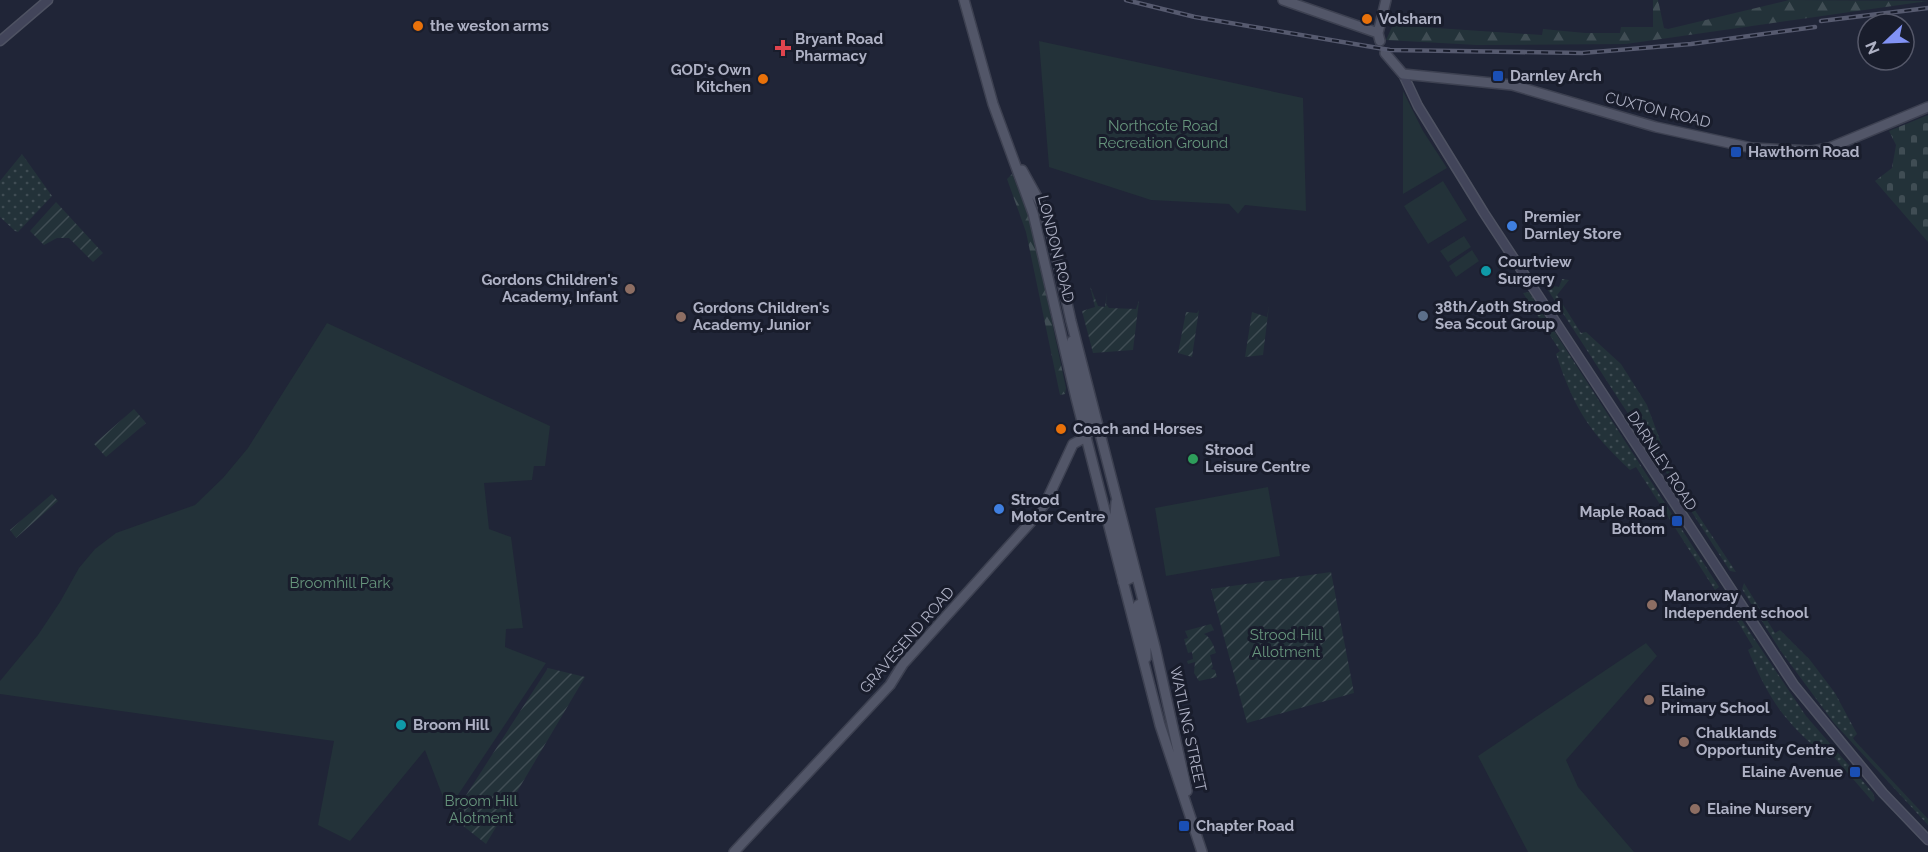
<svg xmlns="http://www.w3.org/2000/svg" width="1928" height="852" viewBox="0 0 1928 852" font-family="Raleway,sans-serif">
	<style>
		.grass { fill: url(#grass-dots) }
		.forest { fill: url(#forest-firs) }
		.cemetery { fill: url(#cemetery-stones) }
		.park { fill: #233239 }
		.garden { fill: url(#garden-furrows) }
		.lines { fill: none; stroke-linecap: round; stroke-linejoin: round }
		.secondary-casing { stroke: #4e5262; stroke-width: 11 }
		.primary-casing { stroke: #3d4151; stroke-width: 12 }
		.secondary { stroke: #42455a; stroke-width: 8 }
		.primary { stroke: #525668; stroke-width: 9 }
		.rail-casing { stroke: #565a6f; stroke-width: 4.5 }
		.rail { stroke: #191d2c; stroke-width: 2; stroke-dasharray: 7; stroke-linecap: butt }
		.food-dot { fill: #e8710a; stroke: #191d2c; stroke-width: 2 }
		.health-dot { fill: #e0444e; stroke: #191d2c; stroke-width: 2 }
		.transit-dot { fill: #1a4fb4; stroke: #191d2c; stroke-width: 2 }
		.shop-dot { fill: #3f7fe0; stroke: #191d2c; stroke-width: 2 }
		.culture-dot { fill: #0f9aa8; stroke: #191d2c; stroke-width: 2 }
		.education-dot { fill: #8d6e63; stroke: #191d2c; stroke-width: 2 }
		.service-dot { fill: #5c6f8a; stroke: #191d2c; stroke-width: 2 }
		.leisure-dot { fill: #2e9e5b; stroke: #191d2c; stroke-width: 2 }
		.labels { text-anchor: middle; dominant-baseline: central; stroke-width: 6; stroke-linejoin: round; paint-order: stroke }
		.poi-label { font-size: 15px; font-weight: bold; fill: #aeb1c4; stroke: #191d2c; text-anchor: start }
		.street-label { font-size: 15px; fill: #aeb1c4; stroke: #191d2c }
		.park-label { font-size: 15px; fill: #66947c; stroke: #191d2c }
	</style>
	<defs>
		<pattern id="grass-dots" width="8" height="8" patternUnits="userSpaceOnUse" patternTransform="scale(1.5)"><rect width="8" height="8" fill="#233239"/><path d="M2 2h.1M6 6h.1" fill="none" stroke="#404d54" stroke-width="1.8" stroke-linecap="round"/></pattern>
		<pattern id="forest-firs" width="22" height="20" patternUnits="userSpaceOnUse" patternTransform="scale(1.5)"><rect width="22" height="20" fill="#233239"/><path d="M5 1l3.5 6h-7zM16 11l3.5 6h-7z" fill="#404d54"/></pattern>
		<pattern id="cemetery-stones" width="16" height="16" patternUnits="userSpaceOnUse" patternTransform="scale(1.5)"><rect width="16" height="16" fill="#233239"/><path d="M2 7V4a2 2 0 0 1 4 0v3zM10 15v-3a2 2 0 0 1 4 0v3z" fill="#404d54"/></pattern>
		<pattern id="garden-furrows" width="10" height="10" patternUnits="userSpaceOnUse" patternTransform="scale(1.5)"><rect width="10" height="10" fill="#233239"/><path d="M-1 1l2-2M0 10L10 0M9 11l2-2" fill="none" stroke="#404d54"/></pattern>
	</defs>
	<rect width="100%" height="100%" fill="#202537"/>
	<path class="grass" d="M22 154 52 196 18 232 15 231 0 217V181Z
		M1542 277 1551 278 1553 286 1559 287 1562 279 1569 280 1557 295 1560 300 1581 333 1586 332 1621 364 1647 405 1663 448 1657 453 1736 572 1730 571 1542 281Z
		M1529 292 1719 587 1715 590 1636 467 1630 470C1588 430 1575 410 1556 354L1560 351 1523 293Z
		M1744 583 1775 633 1780 630 1810 660 1835 693 1857 734 1853 738 1855 741 1928 819V825L1834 723 1780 650 1742 589Z
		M1723 597 1727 598 1806 716 1873 793 1875 799 1873 802 1833 756 1829 759C1784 722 1771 703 1748 650L1753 647Z"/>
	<path class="forest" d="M1653 0H1658L1664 28 1668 29 1789 0 1928 1 1626 44 1477 45 1386 40 1396 18 1406 26 1542 35 1543 29 1585 33H1620L1621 27H1653Z
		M1012 174 1030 219 1066 388 1065 394 1060 395 1026 232 1007 179Z"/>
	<path class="cemetery" d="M1928 115V242L1875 181 1892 168 1896 145 1889 131Z"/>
	<path class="park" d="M1039 41 1303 98 1306 211 1245 205 1238 214 1229 204 1151 200 1049 167Z
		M1403 91 1423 131 1447 168 1403 194Z
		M1443 181 1467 220 1428 244 1404 206Z
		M1464 236 1471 247 1448 262 1440 251Z
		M1472 250 1479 261 1456 277 1449 266Z
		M327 323 550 426 545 466H534L532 480 484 483 489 529 511 537 523 628 506 629 505 647 546 663 448 810 425 750 350 841 318 825 334 741 0 694V681L38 635 60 602 79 568 95 549 116 533 195 505 223 478 248 448Z
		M1268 487 1280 556 1166 576 1155 508Z
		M1646 643 1657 656 1566 760 1578 787 1634 852H1528L1478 756Z"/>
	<path class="garden" d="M56 202 103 253 93 262 69 238H57L44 245 30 231Z
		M1090 286 1098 306 1105 307 1107 292 1106 304 1109 308 1136 309 1139 301 1133 350 1093 353 1082 311 1095 307Z
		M1269 306 1263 355 1245 357 1252 312 1267 317Z
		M1199 310 1192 357 1178 353 1186 312 1197 313Z
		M134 409 146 423 106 457 94 444Z
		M52 494 58 501 16 538 10 530Z
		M1331 572 1354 693 1247 723 1211 589Z
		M1211 624 1214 630 1204 634C1210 637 1213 643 1216 653L1210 655 1213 667 1211 669 1215 670 1217 677 1199 681 1194 673 1195 662 1188 664 1187 661 1193 659 1192 652 1188 653 1184 639 1188 638 1185 631Z
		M548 668 585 677 486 844 452 817Z"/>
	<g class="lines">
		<g class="secondary-casing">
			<path id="secondary" d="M0 41 48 0
				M1403 74 1418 106 1484 213 1794 685 1883 793 1928 840"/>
		</g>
		<g class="primary-casing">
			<path id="primary" d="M964 0 993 104 1033 213 1076 398 1160 725 1202 852
				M1283 0 1378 33
				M1380 41 1378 33 1386 0
				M1385 53 1403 74 1512 85 1656 127 1752 148 1812 151 1829 148 1928 107
				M1022 170 1042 206 1051 232 1071 321 1155 647 1187 791
				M1072 341 1073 357 1091 428 1086 437
				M1116 502 1115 516 1131 578 1123 582
				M1143 603 1138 605 1137 610 1146 644V658
				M734 852 890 685 903 664 1030 523 1046 502 1073 444 1086 437"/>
		</g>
		<use href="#secondary" class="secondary"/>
		<use href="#primary" class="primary"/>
		<g class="rail-casing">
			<path id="rail" d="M1126 0 1195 17 1390 50 1582 53 1691 44 1815 27
				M1821 21 1928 8"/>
		</g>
		<use href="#rail" class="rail"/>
	</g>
	<g class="food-dot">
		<circle cx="1367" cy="19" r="6"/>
		<circle cx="418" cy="26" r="6"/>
		<circle cx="763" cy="79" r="6"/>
		<circle cx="1061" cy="429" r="6"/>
	</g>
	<path class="health-dot" d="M780 39h6v6h6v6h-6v6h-6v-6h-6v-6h6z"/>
	<g class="transit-dot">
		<rect x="1492" y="70" width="12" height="12" rx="3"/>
		<rect x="1730" y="146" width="12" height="12" rx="3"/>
		<rect x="1671" y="515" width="12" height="12" rx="3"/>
		<rect x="1849" y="766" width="12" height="12" rx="3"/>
		<rect x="1178" y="820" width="12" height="12" rx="3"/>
	</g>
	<g class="shop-dot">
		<circle cx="1512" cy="226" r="6"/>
		<circle cx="999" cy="509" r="6"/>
	</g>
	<g class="culture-dot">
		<circle cx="1486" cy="271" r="6"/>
		<circle cx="401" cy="725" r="6"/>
	</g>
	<g class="education-dot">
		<circle cx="630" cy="289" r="6"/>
		<circle cx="681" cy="317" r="6"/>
		<circle cx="1652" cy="605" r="6"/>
		<circle cx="1649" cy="700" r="6"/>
		<circle cx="1684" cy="742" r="6"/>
		<circle cx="1695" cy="809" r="6"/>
	</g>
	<circle class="service-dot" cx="1423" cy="316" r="6"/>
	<circle class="leisure-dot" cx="1193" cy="459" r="6"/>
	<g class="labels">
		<g class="poi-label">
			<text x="1379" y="19">Volsharn</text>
			<text x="430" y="26">the weston arms</text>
			<text x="795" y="39">Bryant Road<tspan x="795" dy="17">Pharmacy</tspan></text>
			<text x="751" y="70" text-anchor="end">GOD's Own<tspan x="751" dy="17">Kitchen</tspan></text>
			<text x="1510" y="76">Darnley Arch</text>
			<text x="1748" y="152">Hawthorn Road</text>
			<text x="1524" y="217">Premier<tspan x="1524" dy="17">Darnley Store</tspan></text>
			<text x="1498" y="262">Courtview<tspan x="1498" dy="17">Surgery</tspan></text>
			<text x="618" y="280" text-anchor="end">Gordons Children's<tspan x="618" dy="17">Academy, Infant</tspan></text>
			<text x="1435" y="307">38th/40th Strood<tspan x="1435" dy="17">Sea Scout Group</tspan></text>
			<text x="693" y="308">Gordons Children's<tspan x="693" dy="17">Academy, Junior</tspan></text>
			<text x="1073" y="429">Coach and Horses</text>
			<text x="1205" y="450">Strood<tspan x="1205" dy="17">Leisure Centre</tspan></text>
			<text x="1011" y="500">Strood<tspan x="1011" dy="17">Motor Centre</tspan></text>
			<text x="1665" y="512" text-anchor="end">Maple Road<tspan x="1665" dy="17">Bottom</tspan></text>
			<text x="1664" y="596">Manorway<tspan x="1664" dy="17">Independent school</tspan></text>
			<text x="1661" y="691">Elaine<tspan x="1661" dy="17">Primary School</tspan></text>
			<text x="413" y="725">Broom Hill</text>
			<text x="1696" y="733">Chalklands<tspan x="1696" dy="17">Opportunity Centre</tspan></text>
			<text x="1843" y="772" text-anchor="end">Elaine Avenue</text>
			<text x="1707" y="809">Elaine Nursery</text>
			<text x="1196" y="826">Chapter Road</text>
		</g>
		<g class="street-label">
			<text transform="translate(1658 110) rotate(14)">CUXTON ROAD</text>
			<text transform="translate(1056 249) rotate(76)">LONDON ROAD</text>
			<text transform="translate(1662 461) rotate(57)">DARNLEY ROAD</text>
			<text transform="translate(907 640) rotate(-49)">GRAVESEND ROAD</text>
			<text transform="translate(1188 729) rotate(78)">WATLING STREET</text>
		</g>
		<g class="park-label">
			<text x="1163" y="126">Northcote Road<tspan x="1163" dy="17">Recreation Ground</tspan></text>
			<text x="340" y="583">Broomhill Park</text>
			<text x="1286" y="635">Strood Hill<tspan x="1286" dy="17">Allotment</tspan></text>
			<text x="481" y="801">Broom Hill<tspan x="481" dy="17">Alotment</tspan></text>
		</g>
	</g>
	<g transform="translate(1886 42) rotate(247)"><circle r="28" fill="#191d2c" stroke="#555869" stroke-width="1.5"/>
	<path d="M0-4.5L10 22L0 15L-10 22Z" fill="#8293f5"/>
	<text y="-9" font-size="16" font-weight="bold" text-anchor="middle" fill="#aeb1c4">N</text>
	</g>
</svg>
